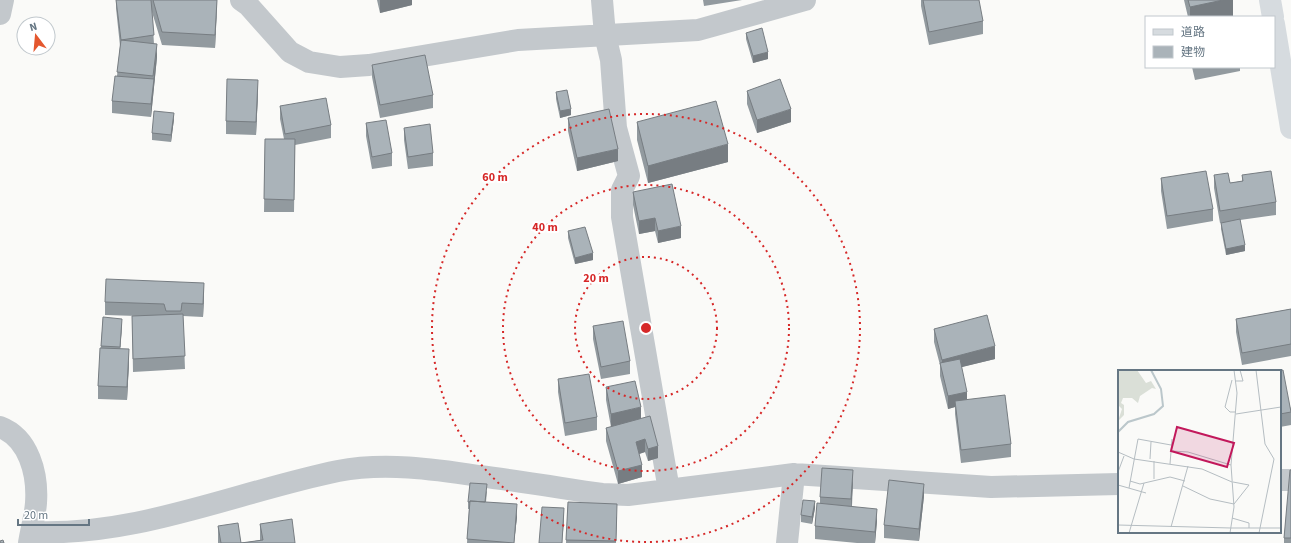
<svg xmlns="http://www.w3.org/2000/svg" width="1291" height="543" viewBox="0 0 1291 543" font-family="'Source Sans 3','Noto Sans JP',sans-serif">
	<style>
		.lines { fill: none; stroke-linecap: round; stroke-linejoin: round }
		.minor { stroke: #c3c8cc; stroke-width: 22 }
		.major { stroke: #d6dbdf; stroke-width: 22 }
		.wall { fill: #929a9f }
		.shaded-wall { fill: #777d82 }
		.building { fill: #aab3b9; stroke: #777d82 }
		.ring { fill: none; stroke: #d62828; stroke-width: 2; stroke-dasharray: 2 4 }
		.inset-river { fill: none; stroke: #bbc7cb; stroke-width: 2 }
		.inset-road { fill: none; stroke: #b5bdc2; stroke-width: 1 }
		.view { fill: #c2185b; fill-opacity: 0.15; stroke: #c2185b; stroke-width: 2 }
		.inset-edge { fill: none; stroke: #657683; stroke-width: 2 }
		.centre { fill: #d62828; stroke: #fff; stroke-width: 2 }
		.ring-label { font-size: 12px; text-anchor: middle; font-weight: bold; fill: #d62828; stroke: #fff; stroke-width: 4; stroke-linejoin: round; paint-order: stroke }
	</style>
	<rect width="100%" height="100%" fill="#fafaf8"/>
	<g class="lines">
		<path class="minor" d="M241 0 248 5 290 52 309 62 340 67 369 65 518 40 698 30 805 0
			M602 0 605 35 611 60 616 128 629 176 622 190V217L669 490
			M0 14 3 0
			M0 427C29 438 38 474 36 503 35 516 31 530 29 543
			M1280 480H1291
			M31 532C137 537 236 492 338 471 384 462 433 469 479 476 520 481 561 488 602 494L628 495 794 474 991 487 1119 484
			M787 543 794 474"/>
		<path class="major" d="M1270 0 1273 17
			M1274 24 1291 128"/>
	</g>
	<path class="wall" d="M116 0H217L215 48 162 45 152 12 154 44 157 57 151 117 112 113V101L117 76 120 46 116 8Z
		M377 0H412V5L380 13Z
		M703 0H742L704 6Z
		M921 0H947L983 21V34L929 45 921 6Z
		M1184 0H1233V16L1227 17H1188Z
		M746 33 768 59 753 63 746 39Z
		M372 65 433 95V108L380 118 372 77Z
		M1192 67H1240V71L1195 80Z
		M747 91 791 122 757 133 747 104Z
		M556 92 571 115 560 118 556 99Z
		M258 93 256 135 226 134V121Z
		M280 106 331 125V138L295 145 294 212H264L265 139H284L280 119Z
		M568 118 618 161 577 171 568 131Z
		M174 119 171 142 152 140V133Z
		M637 122 728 162 648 183 637 140Z
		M366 123 392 153V166L372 169 366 136Z
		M404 128 433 153V166L408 169 404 140Z
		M1214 175 1230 183 1242 181V175L1276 202V215L1240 220 1245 251 1226 255 1221 229V223H1220L1214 188Z
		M1161 178 1213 209V221L1167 229 1161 191Z
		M633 192 681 238 658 243 655 231 639 234 633 205Z
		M568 231 593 260 575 264 568 238Z
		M204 296 203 317 183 316 185 369 133 372 132 316H137L105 315V302Z
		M1291 309V356L1242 365 1236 332V319Z
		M103 317 122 325 120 349 129 362 127 400 98 399V386Z
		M593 326 630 361V374L601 379 593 339Z
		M934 329 995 359 961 367 967 400 1011 444V457L961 463 955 414V407L948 409 940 376V365L934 342Z
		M1280 371 1291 410V425L1280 427Z
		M558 379 597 417V430L565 436 558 392Z
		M606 387 641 419 658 458 648 461 645 452 639 454 642 477 618 484 606 441V428L611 427 606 400Z
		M1291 470V543H1284V538Z
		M853 482 852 506 877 521 875 543H857L815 539V526L820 503V497Z
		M487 491 486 502 517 517 514 543H467L469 509H468V502Z
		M924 496 919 541 884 538V525Z
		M568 502 617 517 616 543H566Z
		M815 508 812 524 801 522V515Z
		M260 524 295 543H218V526L241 543 260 540Z"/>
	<path class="shaded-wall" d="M217 0V9L215 48V35Z
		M380 0H412V5L380 13Z
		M1223 0H1233V16L1227 17H1190V7Z
		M157 44V57L151 117V104Z
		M768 52V59L753 63V56Z
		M258 80V93L256 135V122Z
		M571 109V115L560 118V111Z
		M791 109V122L757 133V120Z
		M174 113V119L171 142V135Z
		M728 144V162L648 183V166Z
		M618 149V161L577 171V158Z
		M655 218V231L639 234V221Z
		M681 226V238L658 243V231Z
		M1245 245V251L1226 255V249Z
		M593 253V260L575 264V258Z
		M204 283V296L203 317V304Z
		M122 319V325L120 353V347Z
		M995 346V359L942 372V360Z
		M129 349V362L127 400V387Z
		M967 392V404L955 401V407L948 409V396Z
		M641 407V420L611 427V414Z
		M645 439V452L636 455V442Z
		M658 446V458L648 461V449Z
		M642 465V477L618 484V471Z
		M853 470V482L851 512V499Z
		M924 484V496L919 541V529Z
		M815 501V508L812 524V517Z
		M517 504V517L514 543Z
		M564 508V521L562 543Z
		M877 509V521L875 543V532Z"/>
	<path class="building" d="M116 0H151L154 35 121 40 157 44 153 76 117 72 121 40Z
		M153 0H217L215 35 162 32Z
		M923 0H979L983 21 929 32Z
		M1188 0H1223L1190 7Z
		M762 28 768 52 753 56 746 33Z
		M425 55 433 95 380 105 372 65Z
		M115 76 154 79 151 104 112 101Z
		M227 79 258 80 256 122 226 121Z
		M780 79 791 109 757 120 747 91Z
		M567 90 571 109 560 111 556 92Z
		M326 98 331 125 285 134 280 106Z
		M716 101 728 144 648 166 637 122Z
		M609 109 618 149 577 158 568 118Z
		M154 111 174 113 171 135 152 133Z
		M386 120 392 153 372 157 366 123Z
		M430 124 433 153 408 157 404 128Z
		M265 139H295L294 200 264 199Z
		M1206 171 1213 209 1167 216 1161 178Z
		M1271 171 1276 202 1220 211 1214 175 1228 173 1230 183 1243 181 1242 175Z
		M672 184 681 226 658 231 655 218 639 221 633 192Z
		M1240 219 1245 245 1226 249 1221 223Z
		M585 227 593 253 575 258 568 231Z
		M106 279 204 283 203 304 182 303 181 311H166L164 304 105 302Z
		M1291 309V344L1242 353 1236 319Z
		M183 314 185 356 133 359 132 316Z
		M987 315 995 346 942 360 934 329Z
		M103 317 122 319 120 347 101 346Z
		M623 321 630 361 601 367 593 326Z
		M100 348 129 349 127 387 98 386Z
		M960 359 967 392 948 396 940 363Z
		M1283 370 1291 412 1280 414V371H1277Z
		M589 374 597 417 565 423 558 379Z
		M635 381 641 407 611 414 606 387Z
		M1005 395 1011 444 961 450 955 401Z
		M650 416 658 446 648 449 645 439 636 442 642 465 618 471 606 428Z
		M822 468 853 470 851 499 820 497Z
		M1290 470H1291V538H1284Z
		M889 480 924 484 919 529 884 525Z
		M470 483 487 484 485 502 470 501V502H468Z
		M803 500 815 501 812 517 801 515Z
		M470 501 517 504 514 543 467 539Z
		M568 502 617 504 616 541 566 540Z
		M817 503 877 509 875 532 815 526Z
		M542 507 564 508 562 543H539Z
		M292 519 295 543H221L218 526 238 523 241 543 263 540 260 524Z
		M3 540 4 543H0V541Z"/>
	<g class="ring">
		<circle cx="646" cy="328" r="71"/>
		<circle cx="646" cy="328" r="143"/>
		<circle cx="646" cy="328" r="214"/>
	</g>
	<g transform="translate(1118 370)">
		<rect width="163" height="163" fill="#fafaf8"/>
		<path d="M1 0H19L28 13 33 11 38 19 34 18 22 26 20 33 14 28H5L3 33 6 35V45L0 51 4 39 0 35Z" fill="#dadfd7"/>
		<path class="inset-river" d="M0 62 10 52 36 44 45 36 43 19 33 0"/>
		<path class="inset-road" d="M138 0 147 74 156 89 141 163M114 10 107 37 112 42H118M117 11H125L122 0M118 44 163 37M54 81 70 82 113 95M0 82 16 89 84 99 114 112M32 89 33 72M52 94 54 69M0 102 6 86M36 109V91M12 111 22 114 52 107 67 111M0 115 28 123M65 116 92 129 116 134 131 115 115 112M11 118 20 69 53 75M114 148 131 153V158M0 155 113 158M53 157 70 96M113 158H163M11 163 26 113M112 163 116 137 113 95 119 23 116 0"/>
		<path class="view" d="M59 57 116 73 109 97 53 81Z"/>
		<rect width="163" height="163" class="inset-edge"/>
	</g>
	<circle cx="646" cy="328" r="6" class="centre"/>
	<g class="ring-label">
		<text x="495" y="181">60 m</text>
		<text x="545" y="231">40 m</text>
		<text x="596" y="282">20 m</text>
	</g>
	<rect x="1145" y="16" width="130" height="52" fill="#ffffff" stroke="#c1c8cd"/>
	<rect x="1153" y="29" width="20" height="6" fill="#d6dbdf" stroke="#c1c8cd"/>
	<text x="1181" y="36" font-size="12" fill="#657683">道路</text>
	<rect x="1153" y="46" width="20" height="12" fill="#aab3b9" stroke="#c1c8cd"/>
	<text x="1181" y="56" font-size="12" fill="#657683">建物</text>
	<g transform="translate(36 36) rotate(344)"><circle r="19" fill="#ffffff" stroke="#c1c8cd"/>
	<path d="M0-3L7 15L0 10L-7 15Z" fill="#e4572e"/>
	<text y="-6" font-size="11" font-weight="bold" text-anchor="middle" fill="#657683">N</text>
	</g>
	<path d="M18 519v6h71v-6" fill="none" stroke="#657683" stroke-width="2"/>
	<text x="24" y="519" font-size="12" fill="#657683" stroke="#ffffff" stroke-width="3" paint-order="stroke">20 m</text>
</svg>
